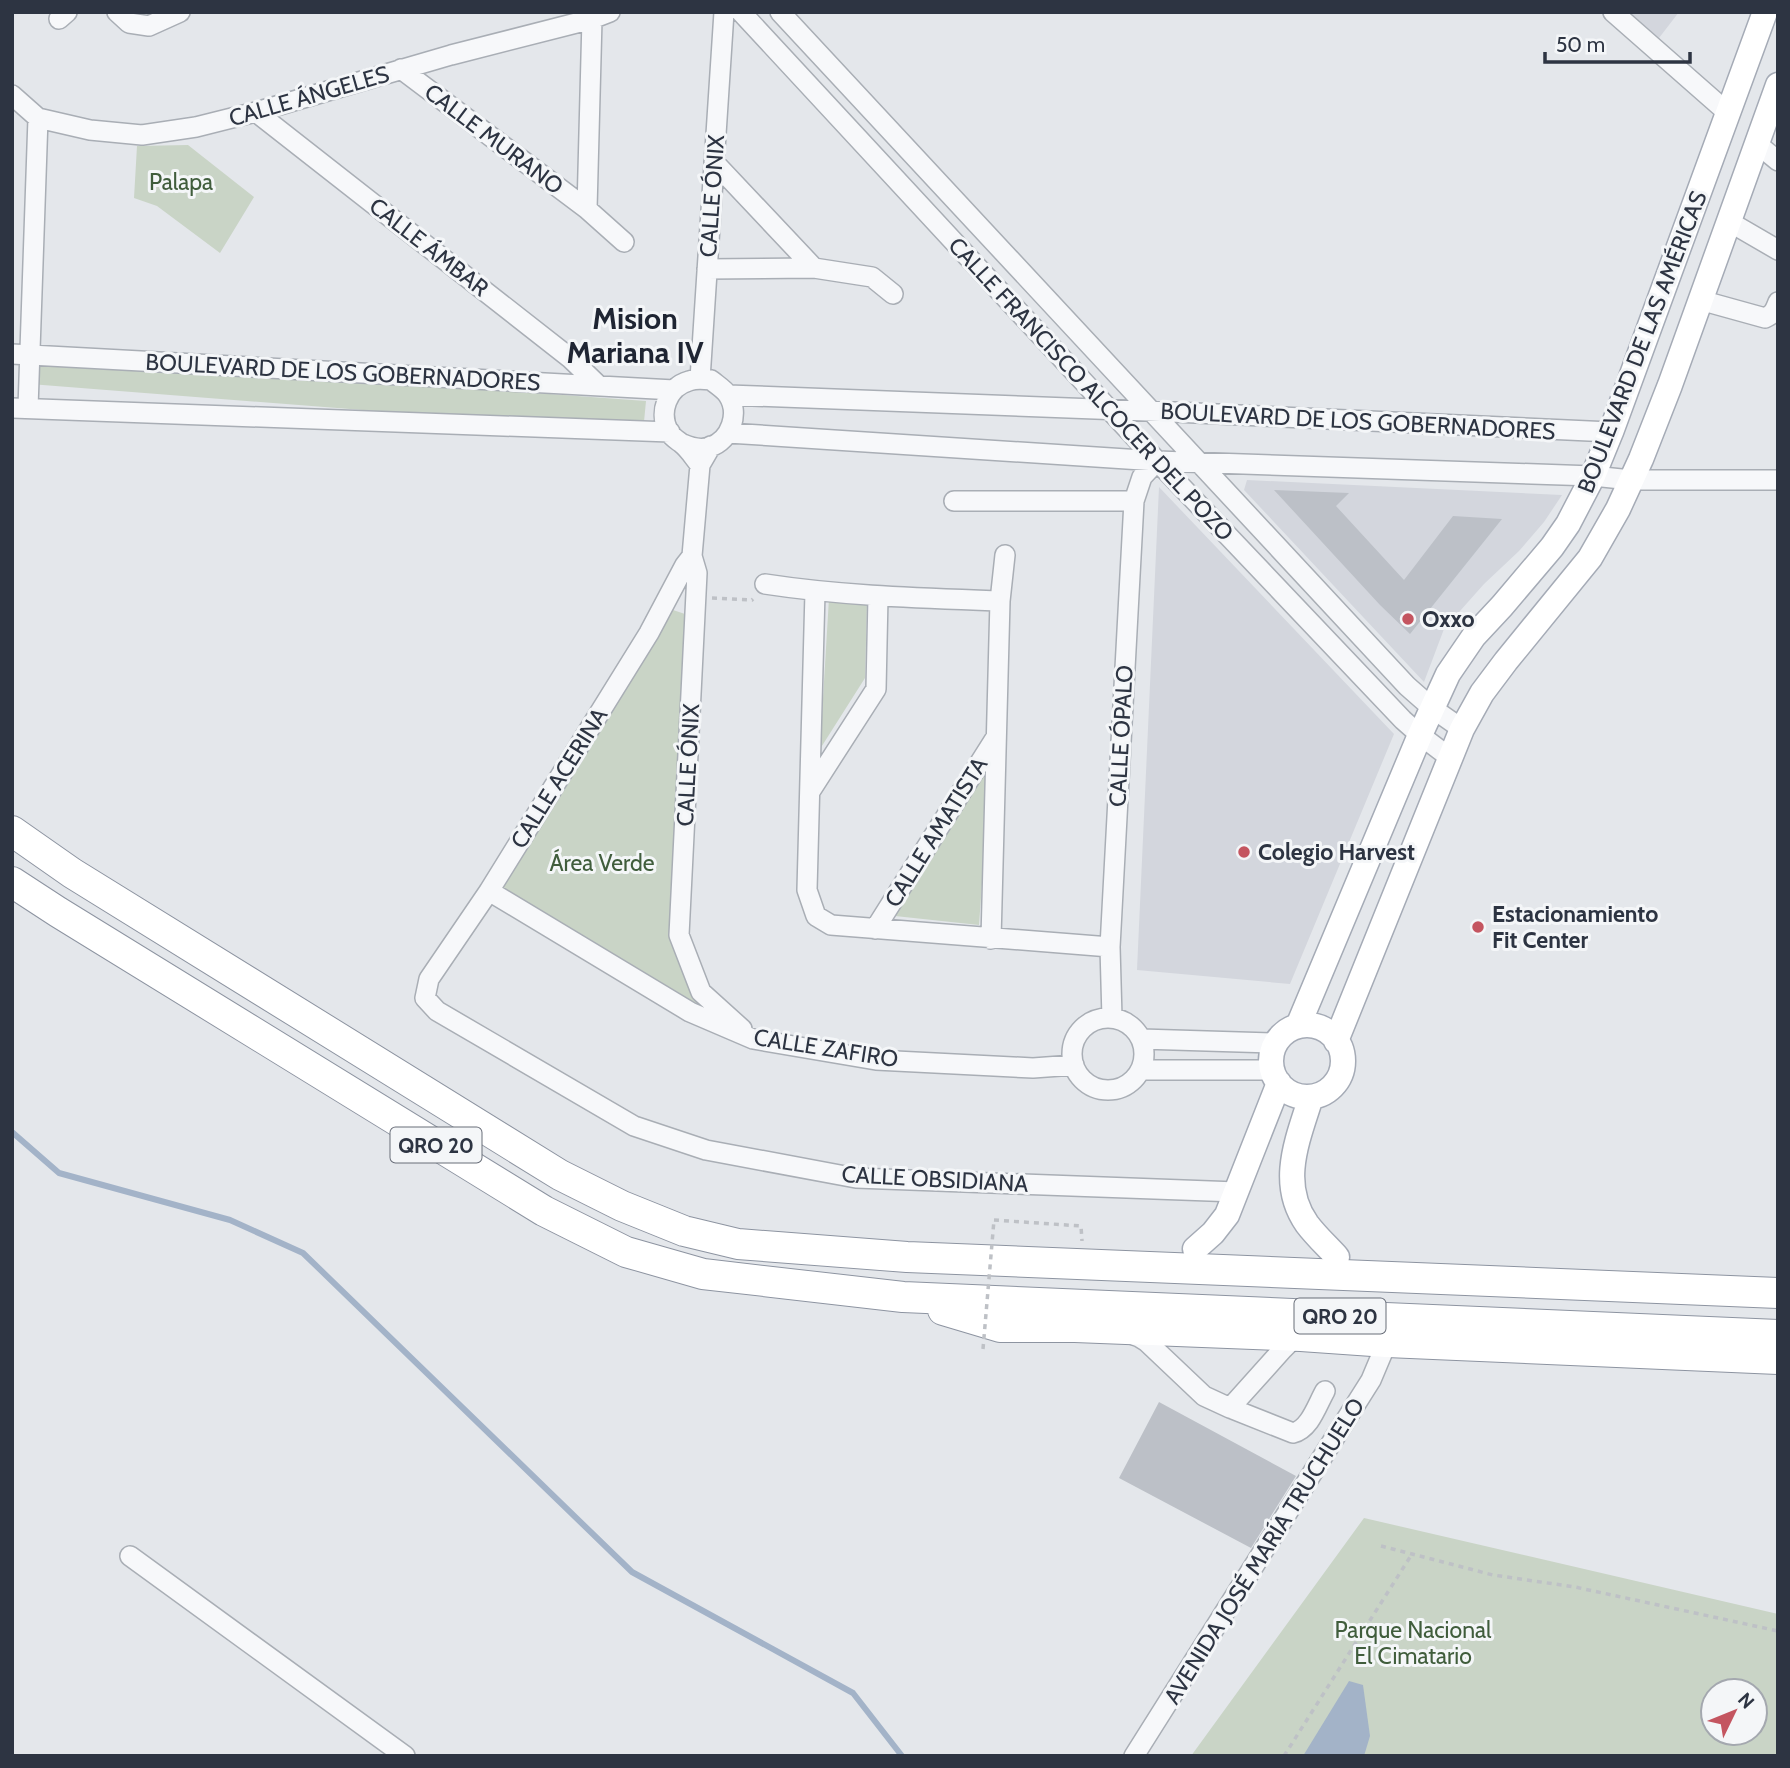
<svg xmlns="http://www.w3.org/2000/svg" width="1790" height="1768" viewBox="0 0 1790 1768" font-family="Cabin,sans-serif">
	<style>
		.built { fill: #d3d6dd }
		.green { fill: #c9d4c6; fill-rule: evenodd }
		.water { fill: #a3b3c8 }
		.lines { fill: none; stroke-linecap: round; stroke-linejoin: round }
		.stream { stroke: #a3b3c8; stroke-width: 6 }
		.building { fill: #bcc0c7 }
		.minor-casing { stroke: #a9aeb5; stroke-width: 22 }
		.major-casing { stroke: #a5abb6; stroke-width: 27 }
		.highway-casing { stroke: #8d94a1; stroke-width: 32 }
		.path { stroke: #bec1c6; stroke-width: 3.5; stroke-dasharray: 5 5; stroke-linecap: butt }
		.minor { stroke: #f7f8fa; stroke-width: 19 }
		.major { stroke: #fff; stroke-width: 24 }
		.highway { stroke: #fff; stroke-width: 30 }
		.path-bridge { stroke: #bec1c6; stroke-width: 3.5; stroke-dasharray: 5 5; stroke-linecap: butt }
		.poi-dot { fill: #c45560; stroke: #f4f6f8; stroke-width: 2.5 }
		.labels { text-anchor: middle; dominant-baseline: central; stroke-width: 6; stroke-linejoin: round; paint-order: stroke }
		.shield { fill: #f4f6f8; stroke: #696e79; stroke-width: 2 }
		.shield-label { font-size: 21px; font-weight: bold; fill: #2d3442 }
		.street-label { font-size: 23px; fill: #2d3442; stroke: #f4f6f8 }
		.park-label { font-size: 23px; fill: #405d3c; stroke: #f4f6f8 }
		.poi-label { font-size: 23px; font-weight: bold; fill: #2d3442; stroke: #f4f6f8; text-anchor: start }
		.district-label { font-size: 30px; font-weight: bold; fill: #1f2533; stroke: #f4f6f8 }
	</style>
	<rect width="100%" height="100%" fill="#e4e7eb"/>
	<path class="built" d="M1629 12H1679L1659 38Z
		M1247 480 1562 495 1544 522 1519 551 1484 584 1444 629 1424 682 1244 490Z
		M1159 487 1394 734 1290 984 1137 970Z"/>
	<path class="green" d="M188 145 254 197 220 253 157 206 134 198 137 146Z
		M32 356 646 401 643 432 30 384Z
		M829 598 867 603 865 678 820 749Z
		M673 610 685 614 689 626 679 912 713 1014 493 890Z
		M991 761 979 925 895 916Z
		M1364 1518 1778 1614V1756H1191ZM1713 1691H1755V1733H1713Z"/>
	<path class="water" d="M1349 1681 1363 1685 1370 1736 1364 1756H1303Z"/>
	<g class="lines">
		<path class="stream" d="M12 1132 59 1173 230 1220 303 1253 632 1572 853 1693 902 1756"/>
	</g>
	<path class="building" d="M1274 490 1349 493 1336 506 1404 580 1453 516 1502 519 1410 634 1380 605Z
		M1159 1402 1296 1476 1251 1548 1119 1478Z"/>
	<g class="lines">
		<g class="minor-casing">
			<path id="minor" d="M117 12 129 23 149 26 180 12
				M741 12 1157 461 1403 720 1420 735 1449 757
				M780 12 1407 686 1432 708 1462 729
				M1613 12 1728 113
				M59 19 67 12
				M401 69 587 209 624 242
				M12 95 38 118 90 130 142 135 196 127 256 112 451 55 592 19 610 12
				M256 112 570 358 599 386
				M1756 143 1778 161
				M714 162 814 268
				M587 209 592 19
				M1728 221 1778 250
				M707 269 814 268 872 277 893 294
				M1700 300 1765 318C1773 315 1775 310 1778 302
				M12 354 674 390
				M700 379 724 12
				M728 395 1174 412 1611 432
				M12 408 670 432
				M28 408 38 118
				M728 433 1157 461 1593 476 1631 480H1778
				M683 444C692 448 701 450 710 447 731 440 740 413 728 395 724 389 717 385 711 380 703 379 696 378 689 381 667 387 658 413 669 432 672 437 677 440 681 443 689 449 694 458 700 465
				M711 446 700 465 692 556 697 573 679 935 701 992 742 1029
				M954 501H1134
				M692 556 685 565 649 633 489 891 429 979 425 998 437 1011 634 1126 706 1150 856 1178 1237 1192
				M765 584C843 596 921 598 1000 601
				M815 592 807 890 816 916 831 925 1110 947
				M811 790 876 689 878 597
				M489 891 690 1012 753 1039 876 1060 1033 1068 1074 1065
				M875 929 996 737
				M991 939 1000 601 1005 555
				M1112 1018 1110 947 1134 501 1142 477 1157 461
				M1072 1054a36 36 0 1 1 72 0a36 36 0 1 1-72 0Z
				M1141 1039 1276 1043
				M1141 1070H1272
				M1128 1333 1139 1337 1147 1342 1204 1396 1230 1408 1283 1349 1289 1343 1301 1336
				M1230 1408 1293 1433C1310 1429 1317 1405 1325 1391
				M130 1556 405 1756
				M1134 1756 1371 1380 1387 1342"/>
		</g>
		<g class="major-casing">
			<path id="major" d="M1271 1061a36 36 0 1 1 72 0a36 36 0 1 1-72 0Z
				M1298 1026 1420 735 1448 674 1474 636 1502 606 1552 547 1568 524 1593 476 1611 432 1765 12
				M1336 1041 1462 729 1482 693 1506 661 1590 558 1618 509 1641 459 1670 385 1778 85
				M1311 1097C1298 1139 1278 1183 1307 1224 1316 1236 1327 1246 1337 1257
				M1195 1249 1213 1233 1227 1215 1279 1083"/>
		</g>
		<g class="highway-casing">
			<path id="highway" d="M12 831 72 873 560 1175 622 1206 684 1231 738 1244 907 1257 1778 1293
				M12 882 58 912 544 1211 626 1252 703 1274 903 1297 1778 1335
				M943 1310 1000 1327H1075L1301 1336 1387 1342 1778 1359"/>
		</g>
		<path class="path" d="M712 598 752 600 753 599
			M994 1220 1081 1226 1082 1241
			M1381 1546 1493 1575 1575 1587 1778 1631
			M1284 1756 1412 1554"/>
		<use href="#minor" class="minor"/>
		<use href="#major" class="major"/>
		<use href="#highway" class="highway"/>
		<path class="path-bridge" d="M983 1349 994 1220"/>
	</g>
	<g class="poi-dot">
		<circle cx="1408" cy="619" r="7"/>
		<circle cx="1244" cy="852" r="7"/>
		<circle cx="1478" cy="927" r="7"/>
	</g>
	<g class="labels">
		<g class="shield">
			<rect x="390.5" y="1127.5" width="91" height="35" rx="5"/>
			<rect x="1294.5" y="1298.5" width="91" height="35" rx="5"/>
		</g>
		<g class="shield-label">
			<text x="436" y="1145">QRO 20</text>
			<text x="1340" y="1316">QRO 20</text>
		</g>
		<g class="street-label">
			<text transform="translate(309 96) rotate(-16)">CALLE ÁNGELES</text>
			<text transform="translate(494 139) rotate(37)">CALLE MURANO</text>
			<text transform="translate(712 196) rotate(-86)">CALLE ÓNIX</text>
			<text transform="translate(429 247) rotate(38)">CALLE ÁMBAR</text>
			<text transform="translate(1642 342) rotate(-69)">BOULEVARD DE LAS AMÉRICAS</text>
			<text transform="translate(343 372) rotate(3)">BOULEVARD DE LOS GOBERNADORES</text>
			<text transform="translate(1091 389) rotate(47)">CALLE FRANCISCO ALCOCER DEL POZO</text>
			<text transform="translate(1358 421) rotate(3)">BOULEVARD DE LOS GOBERNADORES</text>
			<text transform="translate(1121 736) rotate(-87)">CALLE ÓPALO</text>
			<text transform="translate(688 765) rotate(-87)">CALLE ÓNIX</text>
			<text transform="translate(559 778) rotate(-58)">CALLE ACERINA</text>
			<text transform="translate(936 832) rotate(-58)">CALLE AMATISTA</text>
			<text transform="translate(826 1048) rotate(9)">CALLE ZAFIRO</text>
			<text transform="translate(935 1179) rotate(3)">CALLE OBSIDIANA</text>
			<text transform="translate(1264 1551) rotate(-58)">AVENIDA JOSÉ MARÍA TRUCHUELO</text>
		</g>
		<g class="park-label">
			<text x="181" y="182">Palapa</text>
			<text x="602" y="863">Área Verde</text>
			<text x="1413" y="1630">Parque Nacional<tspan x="1413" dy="26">El Cimatario</tspan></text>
		</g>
		<g class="poi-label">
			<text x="1422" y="619">Oxxo</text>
			<text x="1258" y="852">Colegio Harvest</text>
			<text x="1492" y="914">Estacionamiento<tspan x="1492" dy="26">Fit Center</tspan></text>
		</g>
		<g class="district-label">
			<text x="635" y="318">Mision<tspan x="635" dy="34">Mariana IV</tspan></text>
		</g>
	</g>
	<rect width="1790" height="1768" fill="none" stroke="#2d3442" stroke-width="28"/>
	<g transform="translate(1734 1712) rotate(47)"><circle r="33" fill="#f4f6f8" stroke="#a4a8af" stroke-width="2"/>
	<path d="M0-5L12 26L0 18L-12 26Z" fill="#c45560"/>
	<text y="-10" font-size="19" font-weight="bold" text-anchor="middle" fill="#2d3442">N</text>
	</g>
	<path d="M1545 52v10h145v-10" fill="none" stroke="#2d3442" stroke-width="3.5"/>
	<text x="1556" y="52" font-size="21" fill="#2d3442" stroke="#f4f6f8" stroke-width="5" paint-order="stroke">50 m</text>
</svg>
